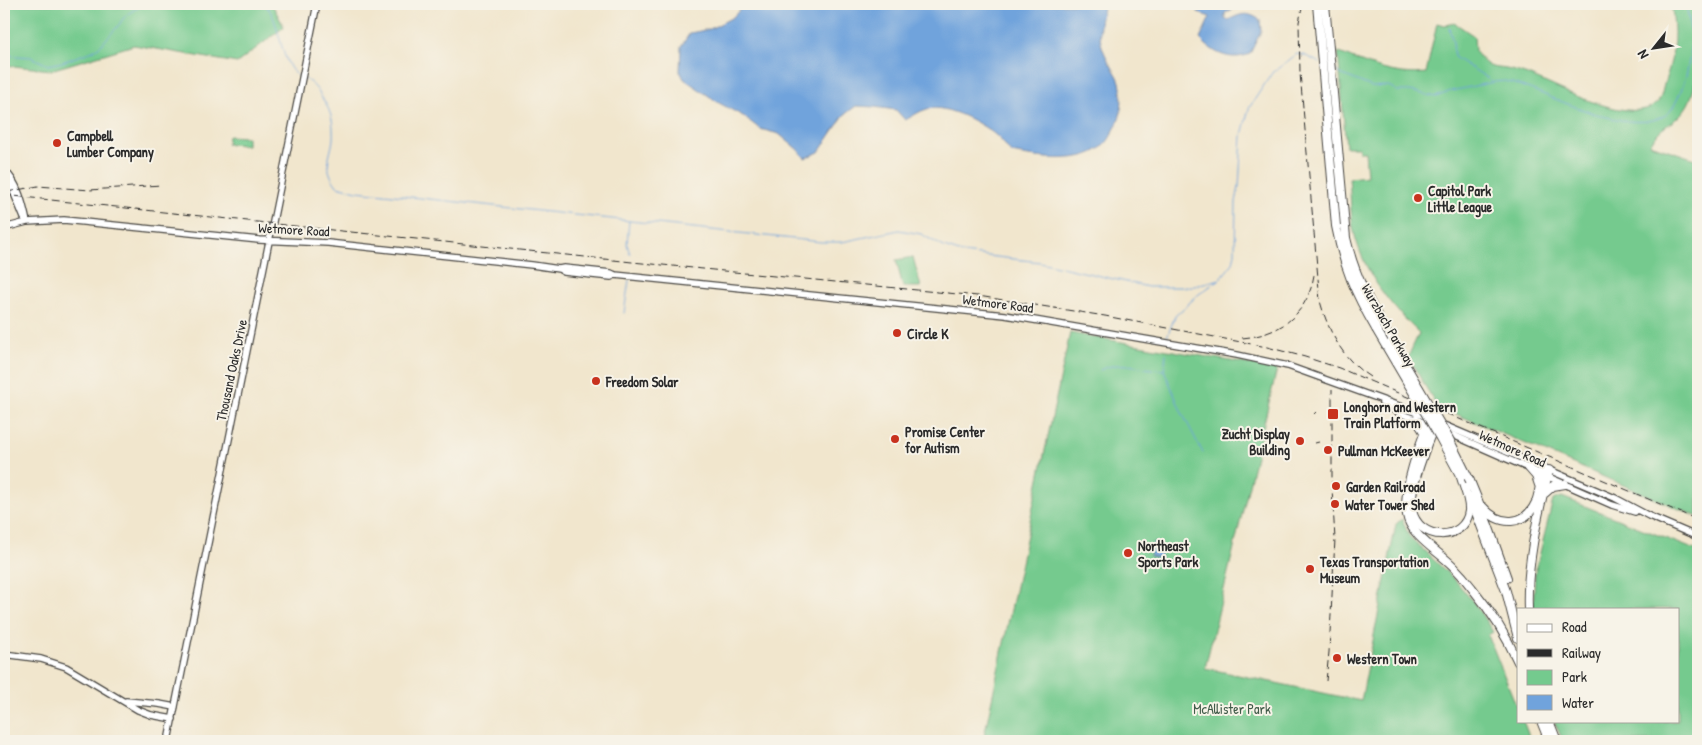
<svg xmlns="http://www.w3.org/2000/svg" width="1702" height="745" viewBox="0 0 1702 745" font-family="'Patrick Hand',sans-serif">
	<style>
		.green { fill: #74ca8e; stroke: #507a5c }
		.water { fill: #70a3dc; stroke: #4e6784 }
		.lines { fill: none; stroke-linecap: round; stroke-linejoin: round }
		.stream { stroke: #70a3dc; stroke-width: 1 }
		.secondary-casing { stroke: #494743; stroke-width: 8 }
		.highway-casing { stroke: #494743; stroke-width: 10 }
		.secondary { stroke: #fff; stroke-width: 5.5 }
		.highway { stroke: #fff; stroke-width: 8 }
		.rail { stroke: #2b2b2b; stroke-width: 1; stroke-dasharray: 8 4; stroke-linecap: butt }
		.highway-bridge-casing { stroke: #494743; stroke-width: 10; stroke-linecap: butt }
		.highway-bridge { stroke: #fff; stroke-width: 8 }
		.poi-dot { fill: #c8321e; stroke: #f7f3e8; stroke-width: 2 }
		.labels { text-anchor: middle; dominant-baseline: central; stroke-width: 4; stroke-linejoin: round; paint-order: stroke }
		.poi-label { font-size: 14px; font-weight: bold; fill: #2b2b2b; stroke: #f7f3e8; text-anchor: start }
		.street-label { font-size: 14px; fill: #2b2b2b; stroke: #f7f3e8 }
		.park-label { font-size: 14px; fill: #415b49; stroke: #f7f3e8 }
	</style>
	<rect width="100%" height="100%" fill="#f7f3e8"/>
	<filter id="ink" filterUnits="userSpaceOnUse"><feTurbulence type="fractalNoise" baseFrequency=".02" numOctaves="2"/><feDisplacementMap in="SourceGraphic" scale="10" xChannelSelector="R" yChannelSelector="G"/><feConvolveMatrix kernelMatrix="1 2 1 2 8 2 1 2 1" color-interpolation-filters="sRGB"/></filter>
	<filter id="wash" filterUnits="userSpaceOnUse"><feTurbulence type="fractalNoise" baseFrequency=".0096" numOctaves="4" result="noise"/><feDisplacementMap in="SourceGraphic" scale="20" xChannelSelector="R" yChannelSelector="G"/><feGaussianBlur stdDeviation="1.12" result="paint"/><feColorMatrix in="noise" values="0 0 0 0 0 0 0 0 0 0 0 0 0 0 0 0 0 1.4 0 .05"/><feComposite in="paint" operator="in"/></filter>
	<g filter="url(#wash)">
		<rect width="100%" height="100%" fill="#f1e6cd"/>
		<path class="green" d="M4 4H272L284 27 237 63 134 45 51 70 4 65Z
			M1671 4H1697C1701 30 1701 88 1685 109 1674 125 1660 125 1650 144L1698 160V517L1437 406 1408 357 1419 333C1390 305 1366 276 1355 236 1350 218 1351 197 1349 178L1367 176 1365 152H1359V147H1346L1338 52C1364 64 1396 77 1426 73L1437 23 1444 25 1455 23 1474 36 1475 51C1479 56 1483 62 1488 65 1492 68 1501 68 1506 69 1518 71 1531 76 1542 81 1567 92 1634 125 1657 103 1662 99 1663 85 1666 78 1675 53 1676 30 1671 4Z
			M228 136 247 137V145L227 144Z
			M913 257 921 287H903L896 260Z
			M1070 333 1277 369 1205 668 1361 701 1396 524 1402 519 1409 536 1455 580 1475 604 1493 632 1488 635 1518 710V721H1523L1531 741H983Z
			M1562 497 1698 551V741H1563L1554 721H1678V609H1533L1535 573 1553 500Z"/>
		<path class="water" d="M745 4H909L930 6 938 4H1104C1098 28 1097 40 1109 62 1113 69 1118 75 1120 82 1123 98 1123 116 1114 130 1112 134 1109 140 1106 143 1087 166 1037 158 1011 153 1007 148 1003 142 999 138 984 124 947 104 927 109 919 111 912 117 905 120L896 110 874 107 856 106 844 115 819 152 805 158 797 149 779 134 760 129 743 116 719 103 684 79 680 71 681 46 690 33 710 29 733 17Z
			M1179 4H1247L1237 7 1225 13V19L1228 20C1241 14 1247 11 1260 20L1261 31 1250 54C1230 62 1213 53 1200 39L1210 17 1198 13V6H1191L1187 8 1182 7Z
			M1153 542 1160 544 1159 551 1161 552 1160 558 1150 556Z"/>
		<g class="lines">
			<path class="stream" d="M260 4C261 4 266 7 267 7 281 22 280 68 300 77
				M119 25C125 13 135 9 147 4
				M1449 28 1453 42 1454 57 1492 81
				M4 55 31 57 48 65 62 62 93 51 101 45 118 26
				M1335 69 1338 73 1372 87 1389 86 1397 91H1410L1436 97 1451 91 1494 82 1505 81C1547 91 1620 136 1662 117 1672 113 1676 102 1680 93 1687 78 1690 58 1691 42 1691 29 1688 16 1686 4
				M304 79C312 82 318 90 322 98 329 108 333 118 333 130 335 154 319 162 337 186L357 191 821 242H842L899 230 921 234 944 247 962 253 1040 262 1148 287H1190L1220 279 1233 263 1235 253 1236 202 1239 187 1242 135 1249 108 1272 73 1297 54 1304 55 1320 63
				M629 221 627 244 630 254
				M624 313 629 280
				M1167 337 1175 316 1199 294 1219 280
				M1166 354 1164 370 1181 411 1203 453
				M1100 370C1126 358 1138 370 1164 370"/>
		</g>
	</g>
	<g filter="url(#ink)">
		<g class="lines">
			<g class="secondary-casing">
				<path id="secondary" d="M4 170C18 182 23 204 27 222
					M4 175 13 191 24 218
					M4 228 27 222 64 220 259 240 328 243 532 265 559 269 564 272 611 277 615 275
					M559 269 564 268 611 273 615 275 1005 315 1237 355 1288 366 1402 407 1429 418
					M1382 403 1399 413 1431 425
					M1439 423 1615 498 1649 516 1698 537
					M1444 431 1612 505 1635 512
					M4 654 41 659 66 667 138 710 151 715 173 719
					M126 701 159 704 175 707
					M168 741 317 4"/>
			</g>
			<g class="highway-casing">
				<path id="highway" d="M1317 4 1336 226C1344 268 1355 293 1376 329
					M1325 4 1346 238C1355 278 1372 308 1392 342
					M1416 419 1424 432
					M1430 419C1420 444 1402 489 1407 515 1410 535 1438 551 1452 565 1459 572 1466 580 1472 588 1491 611 1506 635 1518 662
					M1436 422C1428 440 1408 491 1412 510 1418 542 1465 542 1469 511 1470 500 1464 488 1461 477
					M1529 468 1536 476 1539 485
					M1470 481 1488 525 1507 578
					M1545 493 1553 486 1565 484
					M1470 497 1506 591 1518 638
					M1483 507C1499 526 1525 527 1536 502 1540 491 1541 478 1543 467
					M1528 609C1526 566 1538 512 1549 470
					M1541 721 1549 741
					M1549 721 1557 741"/>
			</g>
			<use href="#secondary" class="secondary"/>
			<use href="#highway" class="highway"/>
			<path class="rail" d="M1303 4 1299 22 1300 73 1320 301C1328 331 1343 360 1370 377
				M7 192 38 186 90 190 161 185
				M4 195 632 262 978 296 1105 316 1267 347 1305 357 1339 368 1698 520
				M1242 338C1280 335 1308 314 1314 275
				M1314 414 1316 412
				M1315 443 1319 442
				M1326 681 1329 652 1335 539 1332 488V389"/>
			<g class="highway-bridge-casing">
				<path id="highway-bridge" d="M1376 329 1440 438 1461 477
					M1392 342 1449 439 1470 481"/>
			</g>
			<use href="#highway-bridge" class="highway-bridge"/>
		</g>
	</g>
	<g class="poi-dot">
		<circle cx="57" cy="143" r="5"/>
		<circle cx="1418" cy="198" r="5"/>
		<circle cx="897" cy="333" r="5"/>
		<circle cx="596" cy="381" r="5"/>
		<rect x="1327" y="408" width="12" height="12" rx="2.5"/>
		<circle cx="895" cy="439" r="5"/>
		<circle cx="1300" cy="441" r="5"/>
		<circle cx="1328" cy="450" r="5"/>
		<circle cx="1336" cy="486" r="5"/>
		<circle cx="1335" cy="504" r="5"/>
		<circle cx="1128" cy="553" r="5"/>
		<circle cx="1310" cy="569" r="5"/>
		<circle cx="1337" cy="658" r="5"/>
	</g>
	<g class="labels">
		<g class="poi-label">
			<text x="67" y="135">Campbell<tspan x="67" dy="16">Lumber Company</tspan></text>
			<text x="1428" y="190">Capitol Park<tspan x="1428" dy="16">Little League</tspan></text>
			<text x="907" y="333">Circle K</text>
			<text x="606" y="381">Freedom Solar</text>
			<text x="1344" y="406">Longhorn and Western<tspan x="1344" dy="16">Train Platform</tspan></text>
			<text x="905" y="431">Promise Center<tspan x="905" dy="16">for Autism</tspan></text>
			<text x="1290" y="433" text-anchor="end">Zucht Display<tspan x="1290" dy="16">Building</tspan></text>
			<text x="1338" y="450">Pullman McKeever</text>
			<text x="1346" y="486">Garden Railroad</text>
			<text x="1345" y="504">Water Tower Shed</text>
			<text x="1138" y="545">Northeast<tspan x="1138" dy="16">Sports Park</tspan></text>
			<text x="1320" y="561">Texas Transportation<tspan x="1320" dy="16">Museum</tspan></text>
			<text x="1347" y="658">Western Town</text>
		</g>
		<g class="street-label">
			<text transform="translate(294 229) rotate(3)">Wetmore Road</text>
			<text transform="translate(998 303) rotate(7)">Wetmore Road</text>
			<text transform="translate(1389 325) rotate(60)">Wurzbach Parkway</text>
			<text transform="translate(231 370) rotate(-78)">Thousand Oaks Drive</text>
			<text transform="translate(1513 448) rotate(24)">Wetmore Road</text>
		</g>
		<g class="park-label">
			<text x="1232" y="708">McAllister Park</text>
		</g>
	</g>
	<rect width="1702" height="745" fill="none" stroke="#f7f3e8" stroke-width="20"/>
	<rect x="1517" y="608" width="162" height="115" fill="#f7f3e8" stroke="#a5a39c"/>
	<rect x="1527" y="624" width="25" height="8" fill="#ffffff" stroke="#a5a39c"/>
	<text x="1562" y="632" font-size="15" fill="#2b2b2b">Road</text>
	<rect x="1527" y="649" width="25" height="8" fill="#2b2b2b" stroke="#a5a39c"/>
	<text x="1562" y="658" font-size="15" fill="#2b2b2b">Railway</text>
	<rect x="1527" y="670" width="25" height="15" fill="#74ca8e" stroke="#a5a39c"/>
	<text x="1562" y="682" font-size="15" fill="#2b2b2b">Park</text>
	<rect x="1527" y="695" width="25" height="15" fill="#70a3dc" stroke="#a5a39c"/>
	<text x="1562" y="708" font-size="15" fill="#2b2b2b">Water</text>
	<g transform="translate(1654 48) rotate(240)" stroke="#f7f3e8" stroke-width="4" paint-order="stroke">
	<path d="M0-4L9 19L0 12L-9 19Z" fill="#2b2b2b"/>
	<text y="-8" font-size="14" font-weight="bold" text-anchor="middle" fill="#2b2b2b">N</text>
	</g>
</svg>
